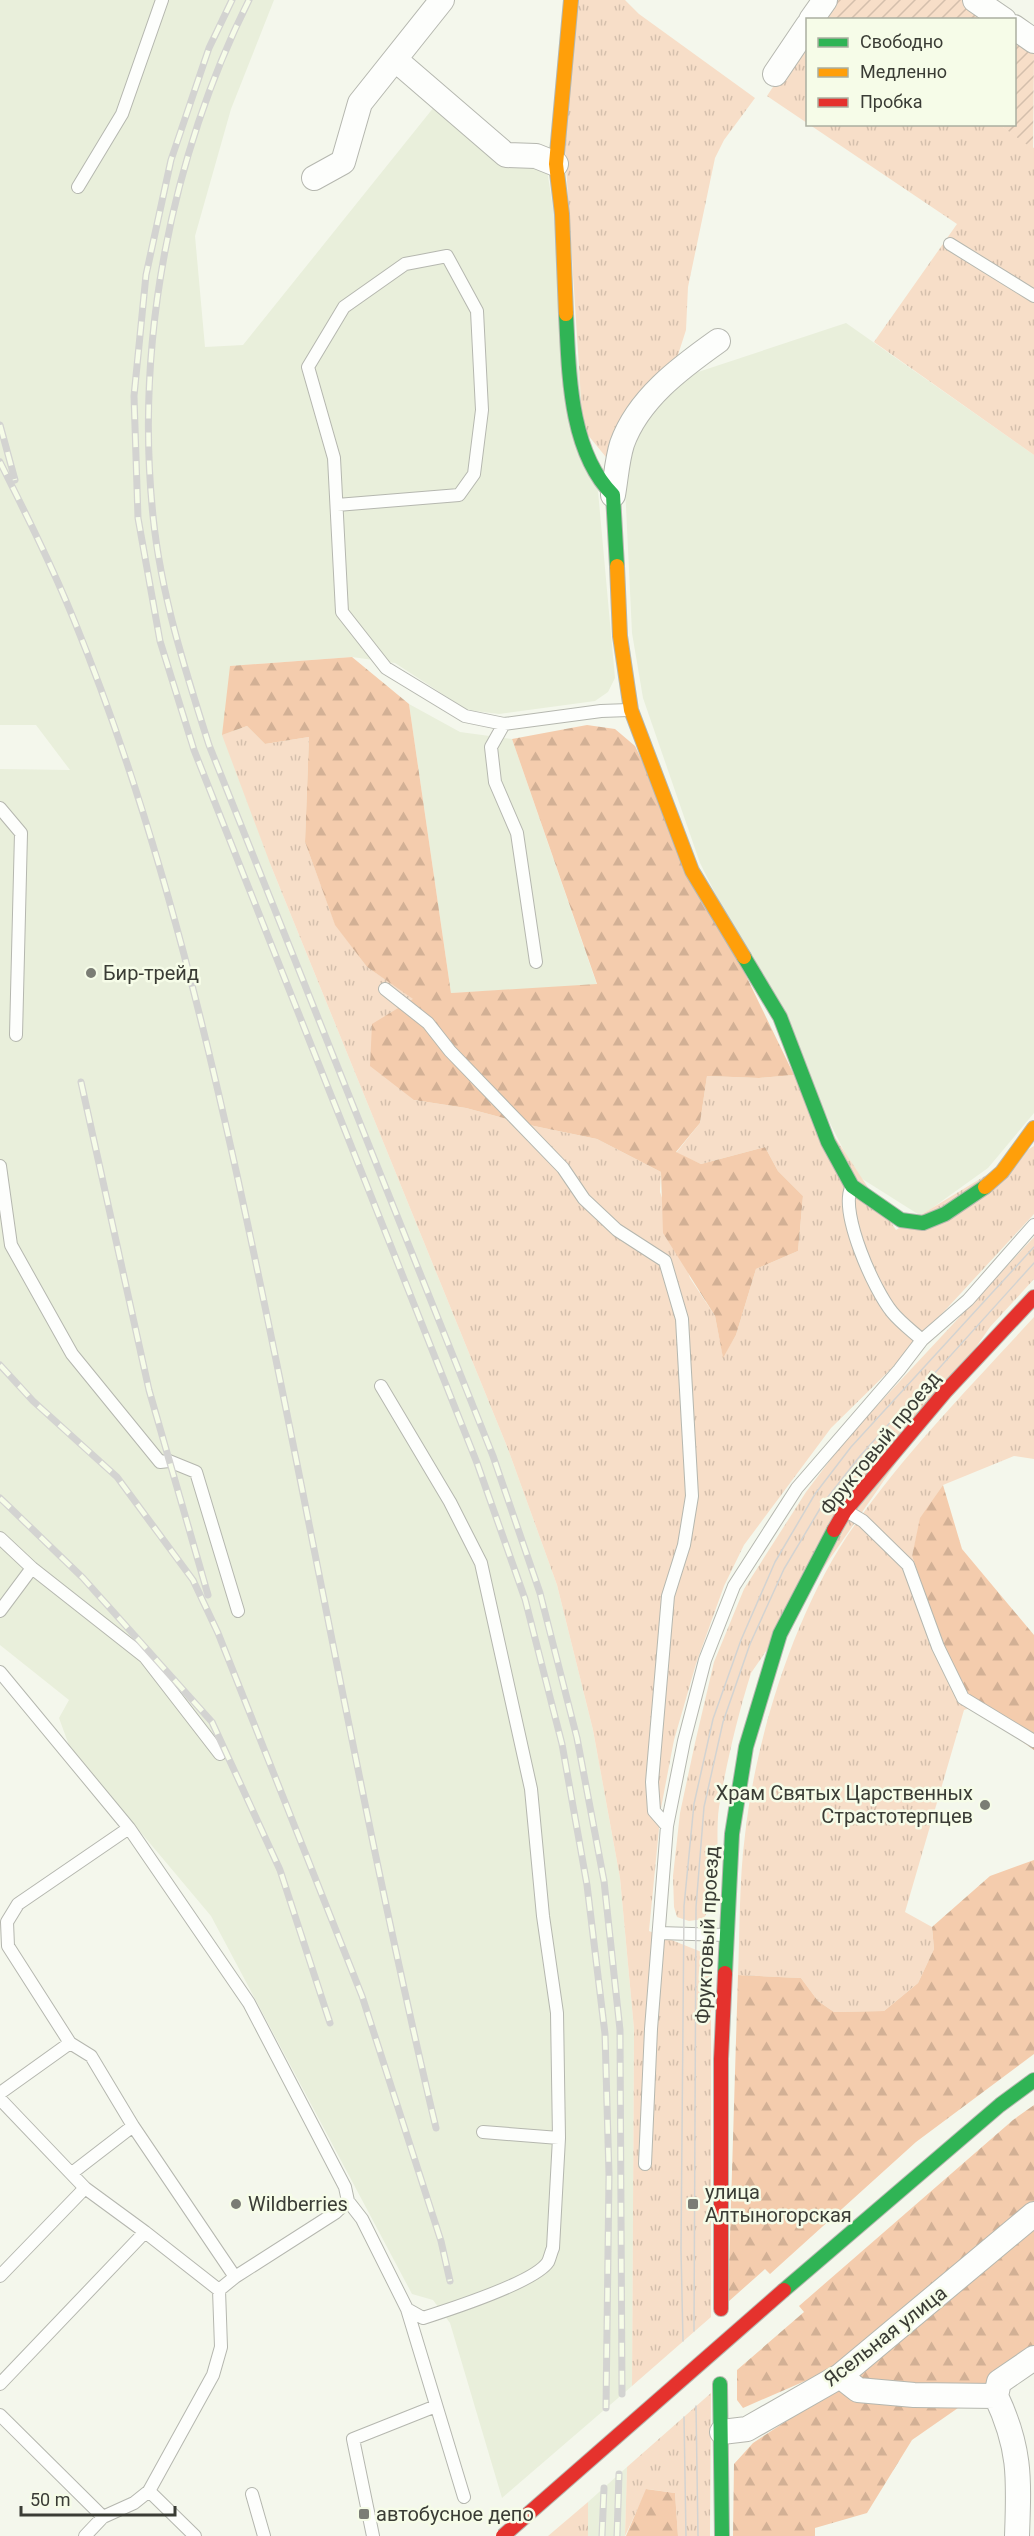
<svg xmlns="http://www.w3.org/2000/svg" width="1034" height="2536" viewBox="0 0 1034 2536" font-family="Roboto,sans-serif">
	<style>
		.built { fill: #e9efdb }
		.grass { fill: url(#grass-tufts) }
		.forest { fill: url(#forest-firs) }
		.garden { fill: url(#garden-furrows) }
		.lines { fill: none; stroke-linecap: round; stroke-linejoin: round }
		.lane-casing { stroke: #b5b7af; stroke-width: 14 }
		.street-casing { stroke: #b5b7af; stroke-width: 26 }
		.fast-casing { stroke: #b5b7af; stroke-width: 16 }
		.slow-casing { stroke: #b5b7af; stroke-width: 16 }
		.jam-casing { stroke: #b5b7af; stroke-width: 16 }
		.lane { stroke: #fdfefc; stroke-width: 12 }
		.street { stroke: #fdfefc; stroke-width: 24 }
		.fast { stroke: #30b455; stroke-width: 14 }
		.slow { stroke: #ff9f0a; stroke-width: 14 }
		.jam { stroke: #e5322d; stroke-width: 14 }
		.tram { stroke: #d3d3d1; stroke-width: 1.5 }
		.rail-casing { stroke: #d3d3d1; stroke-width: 7 }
		.rail { stroke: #f6fce8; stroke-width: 4.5; stroke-dasharray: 14; stroke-linecap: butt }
		.jam-bridge-casing { stroke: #b5b7af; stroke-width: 16; stroke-linecap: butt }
		.jam-bridge { stroke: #e5322d; stroke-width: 14 }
		.poi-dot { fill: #7b7d75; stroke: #f6fce8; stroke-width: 2 }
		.labels { text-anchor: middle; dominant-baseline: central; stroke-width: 5; stroke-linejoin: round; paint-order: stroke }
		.poi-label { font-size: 20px; fill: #3a3c35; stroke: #f6fce8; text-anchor: start }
		.street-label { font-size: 20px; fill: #3a3c35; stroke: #f6fce8 }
	</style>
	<defs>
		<pattern id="grass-tufts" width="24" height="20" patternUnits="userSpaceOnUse" patternTransform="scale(1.5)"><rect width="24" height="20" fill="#f7dec8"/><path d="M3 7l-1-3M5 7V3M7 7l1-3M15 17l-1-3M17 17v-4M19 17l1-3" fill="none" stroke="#d4bfac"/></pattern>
		<pattern id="forest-firs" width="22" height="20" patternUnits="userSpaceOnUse" patternTransform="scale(1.5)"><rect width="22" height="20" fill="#f4ccad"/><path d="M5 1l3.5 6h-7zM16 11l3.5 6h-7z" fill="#d2b095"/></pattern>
		<pattern id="garden-furrows" width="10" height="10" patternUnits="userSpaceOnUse" patternTransform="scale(1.5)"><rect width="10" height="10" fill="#f7dec8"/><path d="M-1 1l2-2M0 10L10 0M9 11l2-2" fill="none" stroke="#d4bfac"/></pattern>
	</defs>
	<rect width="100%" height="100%" fill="#f4f7ec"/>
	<path class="built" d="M0 0H274L231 109 195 236 205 347 243 345 434 107 547 170 598 491 615 678 608 692 595 701 499 714 467 710 395 663 352 657 231 666 271 866 508 1449 557 1585 593 1730 620 1878 634 2029 632 2386 502 2498 450 2323 433 2300 412 2294 211 1916 70 1748 59 1718 69 1700 0 1645V769L70 770 36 725H0Z
		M846 323 1034 455V1113L988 1168 921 1216 856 1175 700 863 643 698 632 633 625 486 628 451 654 401 692 374Z
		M409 704 460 732 512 739 597 985 451 993Z
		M627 2467 625 2536H588V2502Z"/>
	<path class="grass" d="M574 0H625L639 14 755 98 724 140 715 158 688 287 686 330 677 358 610 462 583 429 565 150Z
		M802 43 807 48V123L767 96Z
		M810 125H1000L1034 148V455L874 342 957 224Z
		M247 726 265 744 309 737 305 842 335 924 367 967 414 999V1100L466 1108 534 1126 597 1139 661 1172 660 1192 690 1278 715 1316 723 1357 736 1335 756 1269 798 1251 803 1196 778 1171 765 1147 701 1164 676 1153 700 1123 707 1076 759 1078 794 1075 896 1230 1034 1146V1214L890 1370 831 1428 744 1545 724 1586 696 1664 674 1740 661 1808 649 1931 704 1953 711 1962V2317L632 2386 634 2029 620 1878 593 1730 557 1585 508 1449 271 866 222 735Z
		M1034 1237V1279L990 1327 751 1673C737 1718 727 1761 719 1807 714 1843 725 1889 703 1919L689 1921 677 1917 674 1907 673 1876 680 1813 695 1743 714 1662 744 1589 806 1492 846 1439Z
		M1034 1317V1459L1014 1456 943 1485 921 1518 912 1556 943 1645 973 1707 964 1710 905 1912 932 1927 934 1949 918 1983 884 2011 834 2012 818 2001 801 1978 738 1975C740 1929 739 1881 745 1835 756 1735 796 1608 854 1526 907 1450 972 1385 1034 1317Z
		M711 2393 710 2536H678L675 2493 647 2489 625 2536 627 2467Z
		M588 2502V2536H548Z"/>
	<path class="forest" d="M352 657 409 704 451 993 597 984 512 739 587 725 615 729 635 746 794 1075 759 1078 707 1076 700 1123 676 1152 701 1164 765 1147 778 1171 803 1196 798 1251 756 1269 736 1335 723 1358 715 1316 663 1233 661 1172 597 1139 534 1126 466 1108 414 1100 370 1066 372 1024 413 999 367 967 335 925 305 842 309 737 265 744 247 726 222 735 230 666Z
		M943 1485 962 1549 1034 1635V1750L973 1707 943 1645 912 1556 920 1518Z
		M1034 1860V2054L916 2142 770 2274 765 2269 728 2302 738 1975 801 1978 818 2001 834 2012 884 2011 918 1983 934 1949 932 1927 990 1876Z
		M1034 2105V2201L835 2368 743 2408 737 2400V2370L804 2312 799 2306 1013 2120Z
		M1034 2229V2355L912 2440 867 2513 815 2528V2536H733L734 2464 753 2443 851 2379Z
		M646 2489 675 2493 678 2536H626Z"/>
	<path class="garden" d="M835 0H965L994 20H819Z
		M1015 34 1034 47 1033 149 1000 125 1014 124Z"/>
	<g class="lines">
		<g class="lane-casing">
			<path id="lane" d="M78 187 122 114 162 0
				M950 244 1034 296
				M337 505 459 495 474 474 482 410 477 311 447 256 405 264 344 307 308 367 334 458 342 612 386 668 465 716 504 724 601 711 629 710
				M504 724 491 747 495 782 517 833 536 962
				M0 808 21 833 16 1035
				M385 989 428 1023 450 1051 563 1168 584 1199 617 1230 665 1261 682 1319 692 1496 684 1545 668 1596 652 1782 654 1811 667 1826
				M0 1166 11 1245 72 1354 160 1462 169 1461 196 1472 238 1611
				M851 1188C840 1214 874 1290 892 1312 900 1322 912 1331 922 1340
				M848 1512 863 1521 908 1565 938 1647 963 1698 1034 1741
				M0 1538 32 1568 145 1657 220 1754
				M0 1611 32 1568
				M0 1672 129 1828 249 2003 345 2187 348 2201 335 2213 235 2277
				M659 1933 725 1935
				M70 2043 8 1946 7 1922 18 1904 129 1828
				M0 2093 70 2043 91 2056 133 2126 235 2277 219 2290 145 2232 0 2384
				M0 2099 85 2188 0 2276
				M483 2132 559 2138
				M645 2164 651 2029 667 1826 684 1741 705 1660 734 1586 797 1488 899 1370 922 1340 968 1300 1034 1225
				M72 2173 133 2126
				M85 2188 145 2232
				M348 2201 362 2219 407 2309 423 2318C448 2310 535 2282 548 2262 550 2258 551 2252 553 2248L559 2138 557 2013 543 1916 531 1789 481 1563 450 1502 381 1386
				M407 2309 464 2497
				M0 2415 103 2517
				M149 2491 195 2536
				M252 2494 264 2536
				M85 2536 103 2517 134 2503 149 2491 213 2375 221 2347 219 2290
				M373 2536 353 2439 436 2406"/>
		</g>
		<g class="street-casing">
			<path id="street" d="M975 0 1004 20
				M811 20 825 0
				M1014 27 1034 41
				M397 61 506 155 536 156 556 164
				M775 74 808 25
				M314 178 343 162 360 103 442 0
				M613 495C616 478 617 460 622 444 638 399 680 368 718 341
				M840 2376 858 2390 914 2395 996 2396
				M996 2396C1021 2449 1019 2479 1017 2536
				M996 2396 999 2382 1034 2358
				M722 2432 747 2429 840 2376 1034 2214"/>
		</g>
		<g class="fast-casing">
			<path id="fast" d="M566 314C569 372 569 451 613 495L617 566
				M744 957 780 1017 828 1142 852 1186 901 1220 923 1223 945 1214 985 1187
				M725 1973 732 1834 746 1747 780 1634 834 1530
				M784 2290 1000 2105 1034 2080
				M720 2384 722 2536"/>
		</g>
		<g class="slow-casing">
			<path id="slow" d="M566 314 562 214 556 164 571 0
				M617 566 620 636 631 710 692 871 744 957
				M985 1187 1002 1172 1034 1128"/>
		</g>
		<g class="jam-casing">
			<path id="jam" d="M834 1530 845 1511 945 1392 1034 1297
				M721 2309V2059L725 1973"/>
		</g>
		<use href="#lane" class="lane"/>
		<use href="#street" class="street"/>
		<use href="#fast" class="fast"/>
		<use href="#slow" class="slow"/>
		<use href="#jam" class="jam"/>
		<path class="tram" d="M694 2331 696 1907 704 1807 723 1722 750 1644 784 1569 824 1502 860 1456 1034 1263
			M683 2341 681 2250 684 1906 694 1804 713 1719 741 1640 775 1562 815 1494 851 1447 1034 1247
			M696 2406 698 2536
			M684 2417 686 2536"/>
		<g class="rail-casing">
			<path id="rail" d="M232 0 209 48 171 160 146 275 134 396 138 518 160 641 194 750 477 1463 525 1599 562 1744 587 1885 605 2034 609 2175 606 2408
				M249 0C171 157 135 341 153 516 161 595 185 670 209 745L493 1456 540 1593 577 1738 604 1881 620 2030 622 2394
				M0 425 15 480
				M0 462C26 514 52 566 74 620 170 855 224 1107 275 1355 328 1613 375 1872 436 2128
				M81 1082 149 1390 208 1595
				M0 1365 33 1401 117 1477 193 1580 218 1633 362 1996 441 2241 450 2281
				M0 1498 83 1578 212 1722 280 1870 330 2023
				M602 2536 604 2488
				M617 2536 619 2474"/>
		</g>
		<use href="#rail" class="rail"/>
		<g class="jam-bridge-casing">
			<path id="jam-bridge" d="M503 2536 784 2290"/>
		</g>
		<use href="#jam-bridge" class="jam-bridge"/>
	</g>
	<g class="poi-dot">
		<circle cx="91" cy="973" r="6"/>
		<circle cx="985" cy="1805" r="6"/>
		<circle cx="236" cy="2204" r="6"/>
		<rect x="687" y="2198" width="12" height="12" rx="3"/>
		<rect x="358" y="2508" width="12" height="12" rx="3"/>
	</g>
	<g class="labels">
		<g class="poi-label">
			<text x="103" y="973">Бир-трейд</text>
			<text x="973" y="1793" text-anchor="end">Храм Святых Царственных<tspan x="973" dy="23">Страстотерпцев</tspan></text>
			<text x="705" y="2192">улица<tspan x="705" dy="23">Алтыногорская</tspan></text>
			<text x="248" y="2204">Wildberries</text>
			<text x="376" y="2514">автобусное депо</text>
		</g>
		<g class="street-label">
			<text transform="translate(880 1443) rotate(-51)">Фруктовый проезд</text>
			<text transform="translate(707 1935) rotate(-87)">Фруктовый проезд</text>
			<text transform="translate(885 2336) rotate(-38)">Ясельная улица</text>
		</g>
	</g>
	<rect x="806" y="18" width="210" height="108" fill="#f6fce8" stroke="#abafa0" stroke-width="1.5"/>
	<rect x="818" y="38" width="30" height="9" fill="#30b455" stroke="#abafa0" stroke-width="1.5"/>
	<text x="860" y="48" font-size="18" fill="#3a3c35">Свободно</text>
	<rect x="818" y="68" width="30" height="9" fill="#ff9f0a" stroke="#abafa0" stroke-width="1.5"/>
	<text x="860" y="78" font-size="18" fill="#3a3c35">Медленно</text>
	<rect x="818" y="98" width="30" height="9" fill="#e5322d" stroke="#abafa0" stroke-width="1.5"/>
	<text x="860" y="108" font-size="18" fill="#3a3c35">Пробка</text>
	<path d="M21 2506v9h154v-9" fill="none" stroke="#3a3c35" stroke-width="3"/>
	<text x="30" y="2506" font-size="18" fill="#3a3c35" stroke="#f6fce8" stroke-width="4.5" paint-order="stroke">50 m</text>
</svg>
